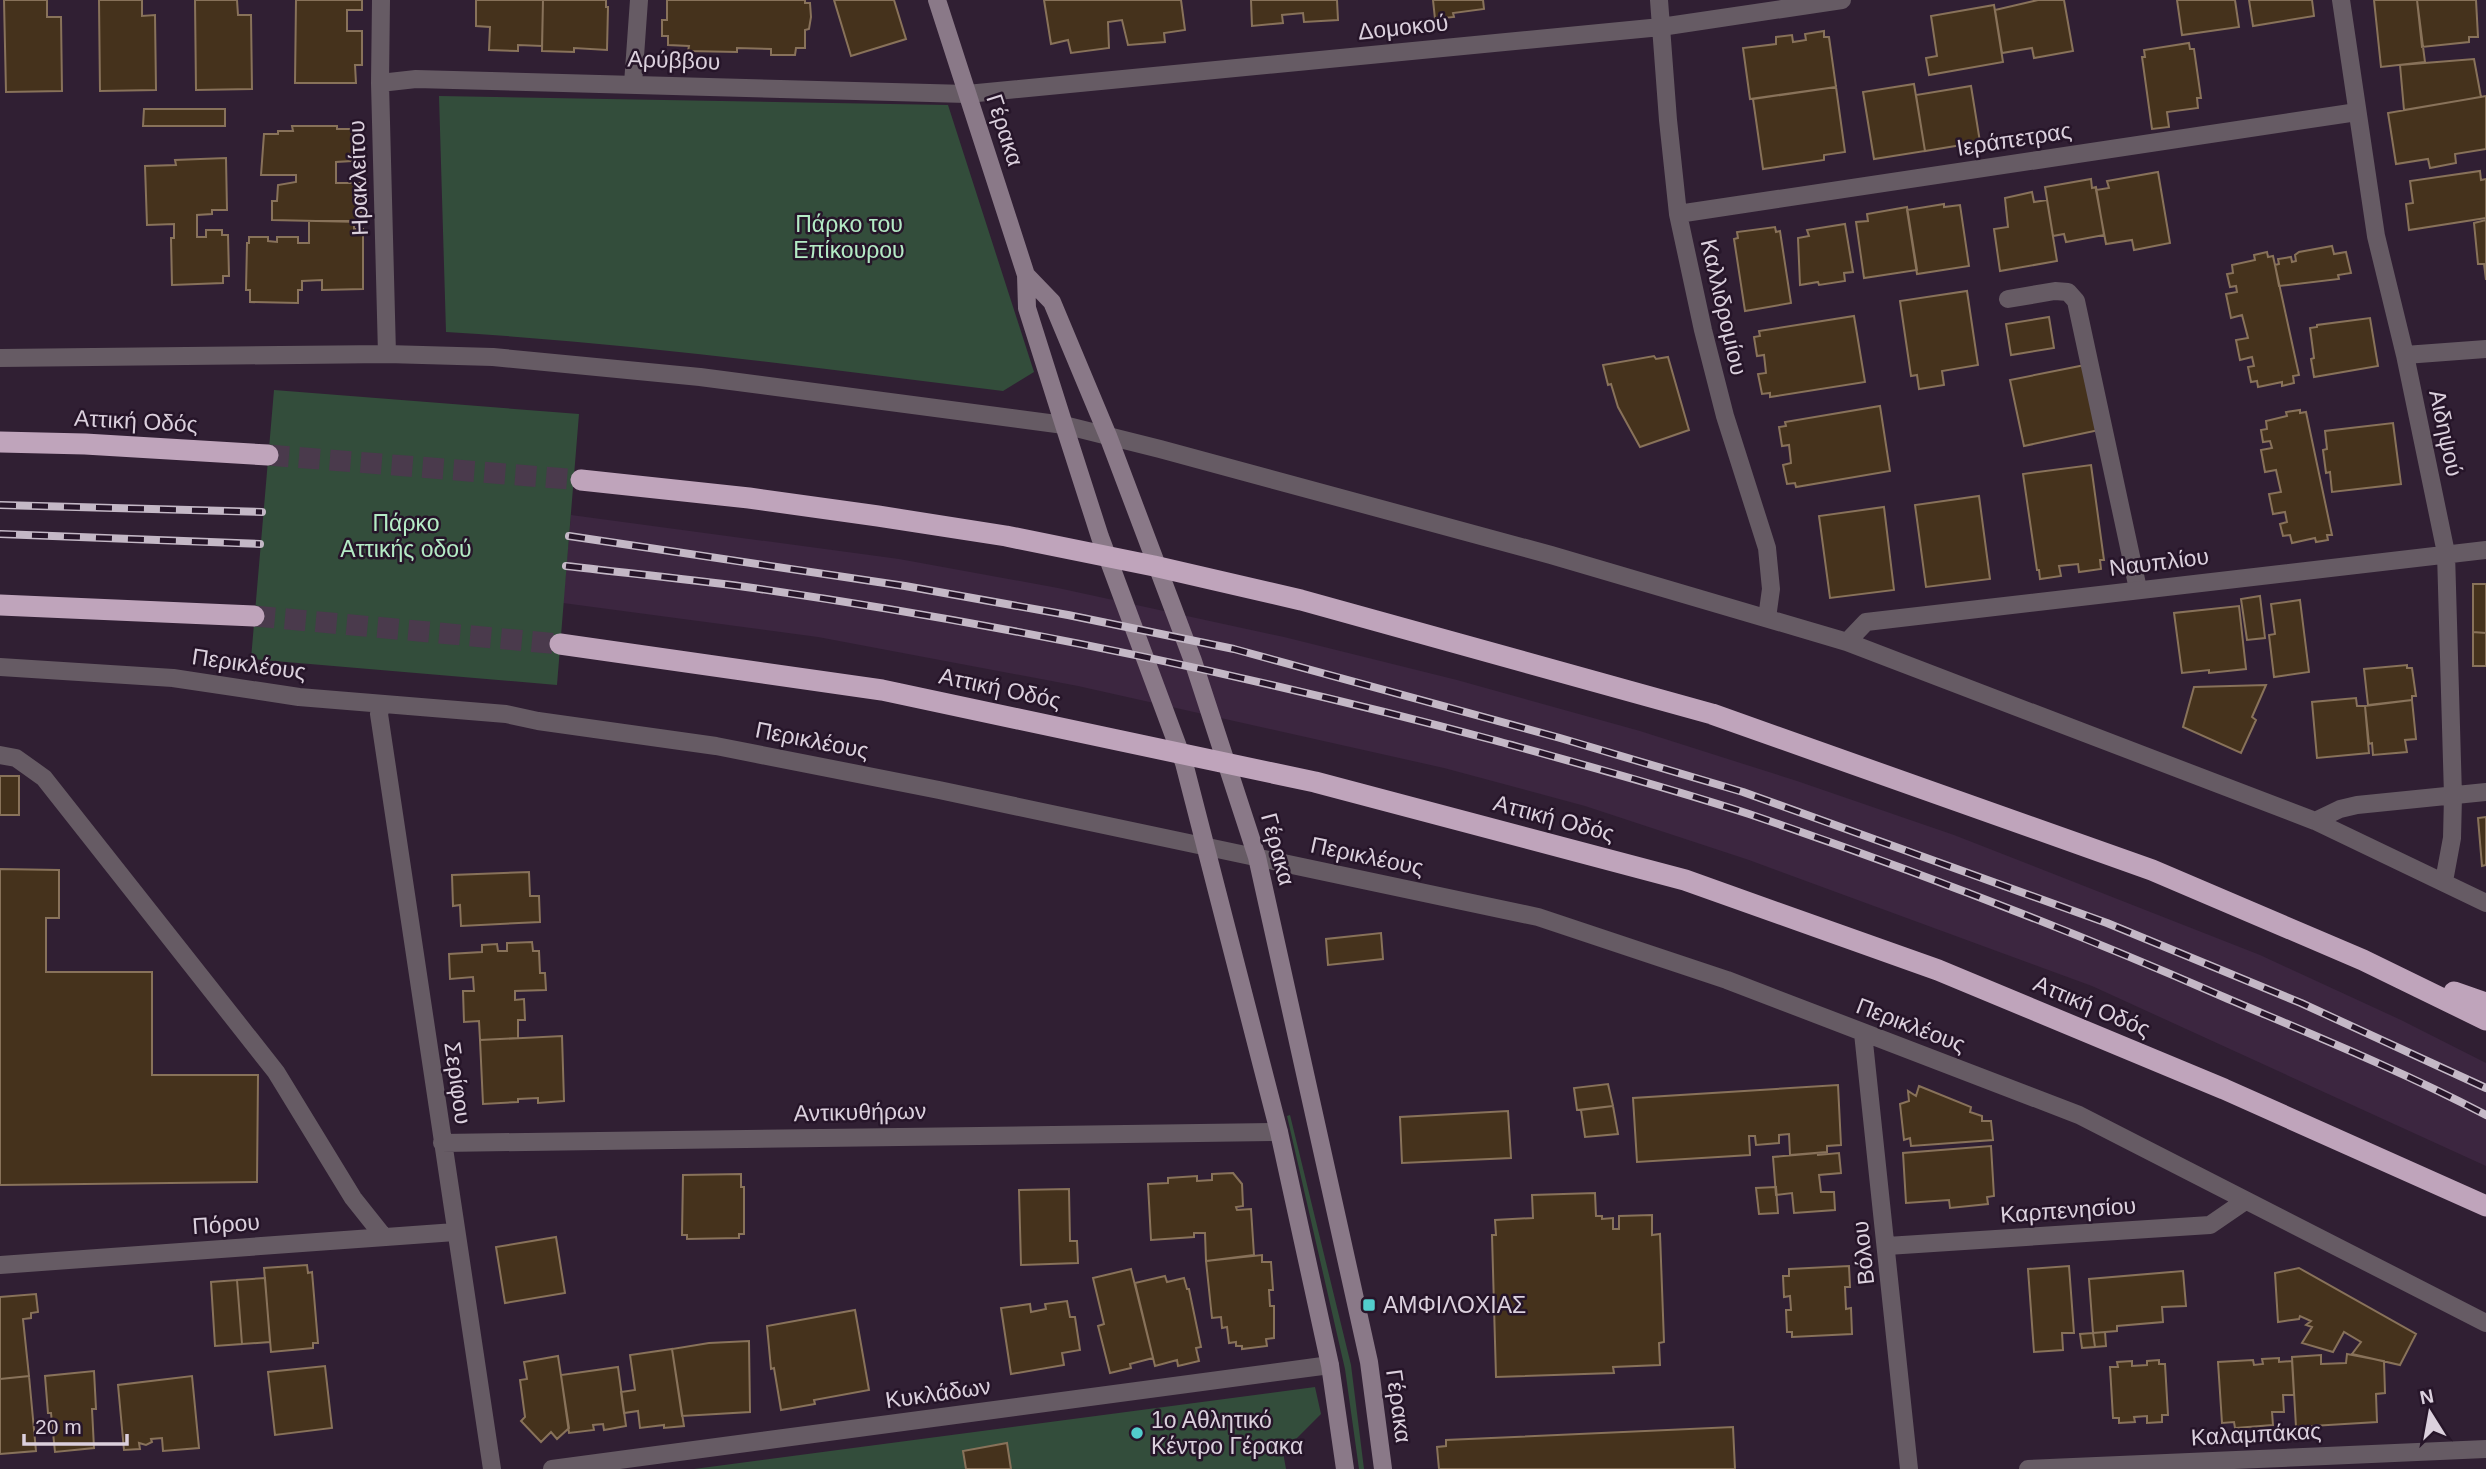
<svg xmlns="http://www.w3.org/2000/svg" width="2486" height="1469" viewBox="0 0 2486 1469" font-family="Helvetica,sans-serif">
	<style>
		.built { fill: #3c2640 }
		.green { fill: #334d3b }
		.building { fill: #45321c; stroke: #88725a; stroke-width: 2 }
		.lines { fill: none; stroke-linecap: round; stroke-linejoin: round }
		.highway-tunnel { stroke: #4a3a4c; stroke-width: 21; stroke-dasharray: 21 10; stroke-linecap: butt }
		.lane { stroke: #665b64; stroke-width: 18 }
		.street { stroke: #665b64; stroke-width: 18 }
		.secondary { stroke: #8a7988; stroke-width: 18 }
		.highway { stroke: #bfa4bb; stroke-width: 21 }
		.rail-casing { stroke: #c4b8c6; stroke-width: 8 }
		.rail { stroke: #261529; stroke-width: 5; stroke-dasharray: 16; stroke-linecap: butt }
		.poi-dot { fill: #52cdcc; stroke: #261529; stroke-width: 2.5 }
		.labels { text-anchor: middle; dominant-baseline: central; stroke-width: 5; stroke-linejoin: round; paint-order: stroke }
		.street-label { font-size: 23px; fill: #dbd0dd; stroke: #261529 }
		.park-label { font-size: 23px; fill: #b4ebc5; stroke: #261529 }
		.poi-label { font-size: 23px; fill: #dbd0dd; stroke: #261529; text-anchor: start }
	</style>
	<rect width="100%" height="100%" fill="#301f33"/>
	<path class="built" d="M571 515 899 559 1058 588 1284 637 1457 680 1640 731 1797 781 1954 835 2260 955 2401 1020 2486 1063V1166L2092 986 1749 860 1585 806 1444 768 1078 686 818 637 563 603Z"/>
	<path class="green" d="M439 96 948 105 1034 372 1003 391C818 368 632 343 446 332Z
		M274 390 579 414 557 685 251 659Z
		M1290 1115 1351 1365 1364 1469H1359L1345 1369 1287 1116Z
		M1315 1387 1321 1414 1283 1452 1286 1469H694Z"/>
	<path class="building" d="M4 0H47V17H61L62 91 6 92Z
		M99 0H142V16L155 15 156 90 100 91Z
		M195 0H237L238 15H251L252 89 196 90Z
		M296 0H362V10H347V31H362V65H355L356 83H295Z
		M476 0H543L542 46 518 45V51L489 50 490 27 476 26Z
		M543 0H606V7H608L607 50 574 48V52L542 51Z
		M667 0H805V3H810L811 17 809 29 805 30V48H796L795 55H771V49L737 48V52L688 51 689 46 668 45V36H662V20H667Z
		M834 0H894L906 39 851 56Z
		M1044 0H1181L1185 30 1164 33 1165 42 1128 45 1122 20 1108 22 1109 48 1071 53 1068 40 1051 44Z
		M1251 0H1337L1338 20 1304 22 1303 13 1282 15 1283 23 1252 26Z
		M1433 0H1483L1484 9 1453 13 1454 17 1435 19Z
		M2038 0H2064L2073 51 2034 58 2032 48 2002 53 1995 10Z
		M2177 0H2235L2239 27 2182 35Z
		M2249 0H2312L2314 16 2253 26Z
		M2374 0H2417L2425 62 2381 67Z
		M2417 0H2476L2478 37H2469V42L2422 47Z
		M1994 5 2003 62 1929 75 1926 58 1937 56 1931 16Z
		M1824 31V37H1829L1836 87 1750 99 1743 48 1776 44V37L1792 35 1793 42 1806 40 1805 34Z
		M2189 43 2190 49H2194L2201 98H2197L2198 108 2167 112 2169 127 2152 129 2142 57H2145L2144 50Z
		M2474 59 2481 97 2404 110 2400 65Z
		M1914 84 1925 151 1874 159 1863 92Z
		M1971 86 1980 142 1925 151 1916 95Z
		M1836 87 1845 152 1824 155V160L1763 169 1753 99Z
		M2486 96V149L2455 154 2456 163 2430 168 2428 159 2396 164 2388 113Z
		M144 109H225V126H143Z
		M292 126H337V129H352V161L336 162V183H361V222L272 220V201H277L278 185 296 182V175H261L264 134H278V131H293Z
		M226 158 227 210H212V214L197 215V237H206V230H222V235H228L229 276H223V283L172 285 171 238H174V224L147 225 145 166 176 165 175 160Z
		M2480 171 2481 180 2486 179V218L2409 230 2406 204 2413 203 2410 181Z
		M2158 172 2170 243 2134 250 2132 240 2106 244 2096 190 2109 188 2107 181Z
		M2091 179 2092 188 2096 187 2104 235 2066 242 2064 234 2053 236 2045 187Z
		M2032 192 2034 202 2047 200 2057 261 2000 271 1994 229 2008 227 2005 198Z
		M1944 204V207L1960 205 1969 266 1917 274 1907 210Z
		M1907 207 1917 270 1864 278 1856 222 1868 221 1867 214Z
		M2486 220V280L2484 264H2478L2474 223Z
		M309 221H354V229H363V289L322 290V280L302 281V290H298V303L250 302V290H246L247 243H249V237H268V241L277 242V237H298V243H309Z
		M1845 224 1853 272 1844 273 1845 281 1819 285 1818 282 1800 285 1798 238 1809 236 1807 230Z
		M1775 227 1776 232 1780 231 1791 303 1745 311 1734 239 1738 238 1737 232Z
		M2332 246 2334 254 2346 252 2351 273 2338 275 2339 279 2279 286 2275 265 2279 264 2278 259 2291 257 2292 262 2296 261 2295 255 2299 252Z
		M2267 252 2268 257 2273 256 2299 375 2293 376 2294 383 2282 386V382L2258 387 2257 381 2251 382 2248 367 2254 366 2252 357 2240 360 2236 340 2248 338 2242 315 2231 318 2226 294 2237 292 2236 286 2230 287 2227 274 2233 273 2232 265 2255 260 2254 255Z
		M1967 291 1978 365 1942 371 1944 385 1919 389 1917 375 1911 376 1900 301Z
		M1854 316 1865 382 1770 397V393L1762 394 1758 374 1766 373 1764 355 1757 356 1754 337 1760 336 1759 331Z
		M2049 317 2054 348 2011 355 2006 324Z
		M2370 318 2378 366 2314 377 2311 359 2314 358 2310 328 2317 327V325Z
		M1654 356 1656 359 1668 357 1689 430 1640 447 1618 407 1611 384 1608 385 1603 365Z
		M2085 365 2099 430 2024 446 2010 380Z
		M1880 406 1890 471 1796 487 1795 483 1787 484 1783 465 1791 463 1789 445 1782 446 1779 427 1786 426 1785 422Z
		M2300 410V413L2306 412 2332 535H2327L2328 540 2316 542 2315 538 2292 543 2290 535 2283 536 2280 524 2287 522 2285 512 2273 514 2269 494 2281 492 2276 470 2265 472 2261 450 2272 448 2270 441 2263 442 2261 430 2267 429 2266 421 2287 416 2286 412Z
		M2393 423 2401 484 2332 492 2330 472 2326 473 2323 450 2327 449 2325 431Z
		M2091 465 2104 560H2100L2101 569 2079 572 2078 564 2059 566 2061 576 2040 579 2039 570H2037L2023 474Z
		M1979 496 1990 579 1926 587 1915 505Z
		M1884 507 1894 590 1830 598 1819 516Z
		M2473 584H2486V633L2473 632Z
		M2260 596 2265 638 2247 640 2241 599Z
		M2300 600 2309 672 2274 677 2269 635 2275 634 2271 604Z
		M2239 606 2246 669 2209 673V670L2182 673 2174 613Z
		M2473 632 2486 633V666H2473Z
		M2407 665V668H2412L2416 696H2412V700L2368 705 2364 669Z
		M2266 685 2252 717 2256 720 2241 753 2183 727 2194 687Z
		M2356 698 2357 706H2365L2369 753 2317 758 2312 702Z
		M2412 700 2416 739 2405 740 2407 752 2373 755 2372 743 2369 744 2365 706Z
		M0 776H19V815H0Z
		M2486 817V865L2482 866 2478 818Z
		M0 869 59 870V918H46V972H152V1075H258L257 1182 0 1185Z
		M529 872 530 896H539L540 922 461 926 460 905 453 906 452 875Z
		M1381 933 1383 959 1328 965 1326 939Z
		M532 942 533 951H539L540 973H545L546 990 515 991V1000L524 999 525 1020H518V1038L480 1040 479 1021 464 1022 463 991H474L473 977 450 979 449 954 482 952V945L497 944 498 951H507V943Z
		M562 1036 564 1101 538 1103V1098L518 1099V1102L483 1104 480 1040Z
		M1608 1084 1613 1106 1577 1110 1574 1088Z
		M1838 1085 1841 1145 1827 1146V1152L1790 1155 1789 1134 1779 1135V1143L1756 1145 1755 1136H1749L1750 1155 1637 1162 1633 1098Z
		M1919 1086 1971 1107 1970 1112 1982 1116V1121H1991L1993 1140 1911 1146 1910 1138 1904 1140 1900 1104 1909 1101 1908 1091 1916 1096Z
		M1613 1106 1618 1134 1585 1137 1581 1110Z
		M1508 1111 1511 1158 1402 1163 1400 1117Z
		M1991 1146 1994 1196 1987 1197 1988 1204 1950 1208 1949 1200 1906 1203 1903 1153Z
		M1818 1153V1155L1839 1153 1841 1173 1819 1175 1821 1192H1834L1835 1210 1794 1213 1792 1193 1776 1195 1773 1157Z
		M1233 1173 1242 1184 1243 1206 1236 1207 1237 1210 1251 1209 1254 1255 1206 1261 1205 1233H1194V1237L1151 1240 1148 1184 1168 1183V1178L1197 1176V1181L1212 1180V1174Z
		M741 1174V1187H744V1234H739V1238L687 1239V1235H682L683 1175Z
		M1776 1187 1778 1213 1759 1214 1756 1188Z
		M1069 1189 1070 1241H1077L1078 1263 1021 1265 1019 1190Z
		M1595 1193 1596 1216H1602V1219L1613 1218V1229H1619V1216L1652 1215V1235L1660 1234 1664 1342 1659 1343 1660 1365 1613 1367 1614 1373 1496 1377 1492 1235H1496L1495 1220 1533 1218 1532 1195Z
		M556 1237 565 1293 505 1303 496 1247Z
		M1262 1255V1262H1271L1273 1290H1269L1270 1306H1274V1338L1266 1339 1267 1346 1242 1349V1346H1236V1342L1229 1343 1227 1327 1222 1328 1221 1317 1212 1318 1206 1261Z
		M307 1265 308 1273 312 1272 318 1343H313V1348L271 1352 264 1268Z
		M1849 1266 1850 1287H1845L1846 1309 1851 1308 1852 1334 1792 1337V1332H1787L1786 1310H1791L1790 1296 1784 1297 1783 1276H1789V1269Z
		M2069 1266 2074 1333H2062L2063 1350 2034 1352 2028 1269Z
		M2299 1268 2416 1334 2400 1365 2352 1354 2361 1342 2344 1332 2333 1352 2302 1343 2312 1327 2306 1325 2311 1321 2300 1316 2299 1319 2278 1322 2275 1273Z
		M1131 1269 1153 1358 1130 1364 1131 1368 1110 1373 1098 1326 1104 1324 1093 1278Z
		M2183 1271 2186 1306 2162 1307 2163 1322 2117 1326V1331L2093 1333 2089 1279Z
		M1165 1276 1167 1282 1184 1278 1187 1289H1189L1201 1347 1196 1348 1199 1361 1178 1366 1177 1360 1155 1366 1135 1283Z
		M265 1278 270 1342 242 1344 237 1280Z
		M237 1280 242 1344 215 1346 211 1282Z
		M36 1294 38 1312 31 1313V1318L23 1319 29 1376 0 1379V1297Z
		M1067 1301 1070 1317H1075L1080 1350 1062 1353 1064 1365 1011 1374 1001 1308 1030 1304 1031 1312 1046 1309 1045 1304Z
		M855 1310 869 1390 814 1400 815 1404 781 1410 774 1368 771 1369 767 1326Z
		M2105 1332 2106 1346 2095 1347 2093 1333Z
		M2093 1333 2095 1347 2082 1348 2080 1334Z
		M749 1341 750 1412 682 1416 672 1349 709 1343Z
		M672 1349 684 1426 664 1428V1425L640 1428 638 1411 624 1413 621 1392 635 1390 630 1355Z
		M2347 1354 2384 1361 2385 1393 2376 1394 2377 1422 2296 1427 2292 1357 2321 1355V1364L2346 1363Z
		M558 1356 569 1428 557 1439 551 1432 541 1442 521 1421 525 1417 520 1380 527 1379 524 1362Z
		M2279 1358V1362L2292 1361 2294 1395H2283L2284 1412H2272L2273 1425 2235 1428 2234 1422 2222 1423 2218 1362 2253 1360 2254 1365 2263 1364 2262 1359Z
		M2159 1360V1364H2165L2168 1415H2162V1422L2147 1423V1416L2134 1417 2135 1422 2119 1423V1418H2113L2110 1367H2118L2117 1362 2132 1361V1366L2147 1365V1361Z
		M325 1366 332 1428 275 1435 268 1372Z
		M618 1367 626 1426 604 1430 603 1424 593 1425 594 1430 569 1433 561 1375Z
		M94 1371 96 1409H92L94 1448 55 1452 51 1413H48L45 1376Z
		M29 1376 36 1451 0 1454V1379Z
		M192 1376 199 1448 163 1451 162 1438 151 1439 152 1442 146 1445 139 1443 140 1449 124 1450 118 1385Z
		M1733 1427 1735 1469H1439L1437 1447 1446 1446V1440Z
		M1007 1443 1011 1469H966L963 1451Z"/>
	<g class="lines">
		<path class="highway-tunnel" d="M268 455 581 480
			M254 616 560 644"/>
		<path class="lane" d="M2008 299 2055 291 2068 292 2076 301 2138 589"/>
		<path class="street" d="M381 0 380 83 387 354
			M1659 0 1668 120 1678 214 1703 330 1725 416 1767 548 1771 589 1767 618
			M2341 0 2376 236 2405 355 2446 553 2453 796 2452 838 2444 881
			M380 83 416 79 967 94 1661 27 1842 0
			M633 84 639 0
			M1678 214 2357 112
			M2405 355 2486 349
			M0 358 387 354 493 357 700 377 1064 425 1160 449 1551 555 1847 642 2315 821 2486 903
			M1847 642 1866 622 2486 550
			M0 667 173 678 299 697 506 714 538 721 716 746 939 790 1538 917 1727 980 2079 1115 2486 1323
			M382 704 379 714 492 1469
			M0 755 16 758 44 778 276 1072 353 1198 384 1237
			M2315 821 2340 809 2357 805 2486 792
			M1863 1033 1909 1469
			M442 1143 1279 1132
			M1887 1246 2210 1225 2245 1201
			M0 1265 455 1232
			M552 1469 1330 1365
			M2028 1469 2486 1449"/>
		<path class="secondary" d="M937 0 1026 275 1027 308 1064 425 1100 537 1184 763 1279 1132 1330 1365 1345 1469
			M1026 275 1052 302 1108 436 1193 661 1257 857 1369 1362 1383 1469"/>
		<path class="highway" d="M0 442 85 444 268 455
			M581 480 749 498 878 516 1006 536 1154 566 1301 600 1712 714 2152 870 2363 960 2486 1020
			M0 605 254 616
			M560 644 882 690 1315 782 1685 880 1938 970 2224 1089 2486 1206
			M2454 992 2486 1003"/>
		<g class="rail-casing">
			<path id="rail" d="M0 505 262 512
				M0 534 260 544
				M569 536 905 586 1068 615 1234 649 1560 738 1743 792 2107 923 2301 1003 2486 1088
				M566 566C626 573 687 579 746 587 999 623 1250 675 1497 741 1581 764 1666 787 1749 814 1908 868 2065 928 2219 995 2308 1033 2400 1070 2486 1115"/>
		</g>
		<use href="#rail" class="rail"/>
	</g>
	<g class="poi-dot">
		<rect x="1362" y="1298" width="14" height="14" rx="3.5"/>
		<circle cx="1137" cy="1433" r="7"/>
	</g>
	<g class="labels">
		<g class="street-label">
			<text transform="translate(1403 27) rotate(-6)">Δομοκού</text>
			<text transform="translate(674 60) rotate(2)">Αρύββου</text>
			<text transform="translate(1005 130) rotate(72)">Γέρακα</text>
			<text transform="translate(2014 139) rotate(-9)">Ιεράπετρας</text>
			<text transform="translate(358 178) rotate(-92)">Ηρακλείτου</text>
			<text transform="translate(1724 307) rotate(77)">Καλλιδρομίου</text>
			<text transform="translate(136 421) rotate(3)">Αττική Οδός</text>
			<text transform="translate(2446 433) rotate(78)">Αιδηψού</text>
			<text transform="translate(2159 562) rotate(-7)">Ναυπλίου</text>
			<text transform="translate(249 664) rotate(8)">Περικλέους</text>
			<text transform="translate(1000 688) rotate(12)">Αττική Οδός</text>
			<text transform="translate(812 740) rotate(11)">Περικλέους</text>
			<text transform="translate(1554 818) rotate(15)">Αττική Οδός</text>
			<text transform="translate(1278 849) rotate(75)">Γέρακα</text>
			<text transform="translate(1367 856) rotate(12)">Περικλέους</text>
			<text transform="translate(2092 1006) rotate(23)">Αττική Οδός</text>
			<text transform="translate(1911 1025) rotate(21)">Περικλέους</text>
			<text transform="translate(458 1083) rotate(82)">Σερίφου</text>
			<text transform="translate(860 1112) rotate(-1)">Αντικυθήρων</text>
			<text transform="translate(2068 1210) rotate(-4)">Καρπενησίου</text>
			<text transform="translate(226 1224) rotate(-4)">Πόρου</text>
			<text transform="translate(1863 1253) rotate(-96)">Βόλου</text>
			<text transform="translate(938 1393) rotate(-8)">Κυκλάδων</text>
			<text transform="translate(1399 1406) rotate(82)">Γέρακα</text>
			<text transform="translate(2256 1434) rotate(-3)">Καλαμπάκας</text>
		</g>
		<g class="park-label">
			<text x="849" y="224">Πάρκο του<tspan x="849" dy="26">Επίκουρου</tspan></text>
			<text x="406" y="523">Πάρκο<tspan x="406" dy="26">Αττικής οδού</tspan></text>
		</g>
		<g class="poi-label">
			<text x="1383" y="1305">ΑΜΦΙΛΟΧΙΑΣ</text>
			<text x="1151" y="1420">1ο Αθλητικό<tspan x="1151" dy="26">Κέντρο Γέρακα</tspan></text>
		</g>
	</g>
	<g transform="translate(2430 1413) rotate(349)" stroke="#261529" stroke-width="5" paint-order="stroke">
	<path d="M0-5L12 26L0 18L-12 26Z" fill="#dbd0dd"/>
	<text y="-10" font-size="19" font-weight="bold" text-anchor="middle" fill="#dbd0dd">N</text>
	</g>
	<path d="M24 1434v10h103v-10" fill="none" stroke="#dbd0dd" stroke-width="3.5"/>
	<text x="35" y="1434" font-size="21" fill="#dbd0dd" stroke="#261529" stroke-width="5" paint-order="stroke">20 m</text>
</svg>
